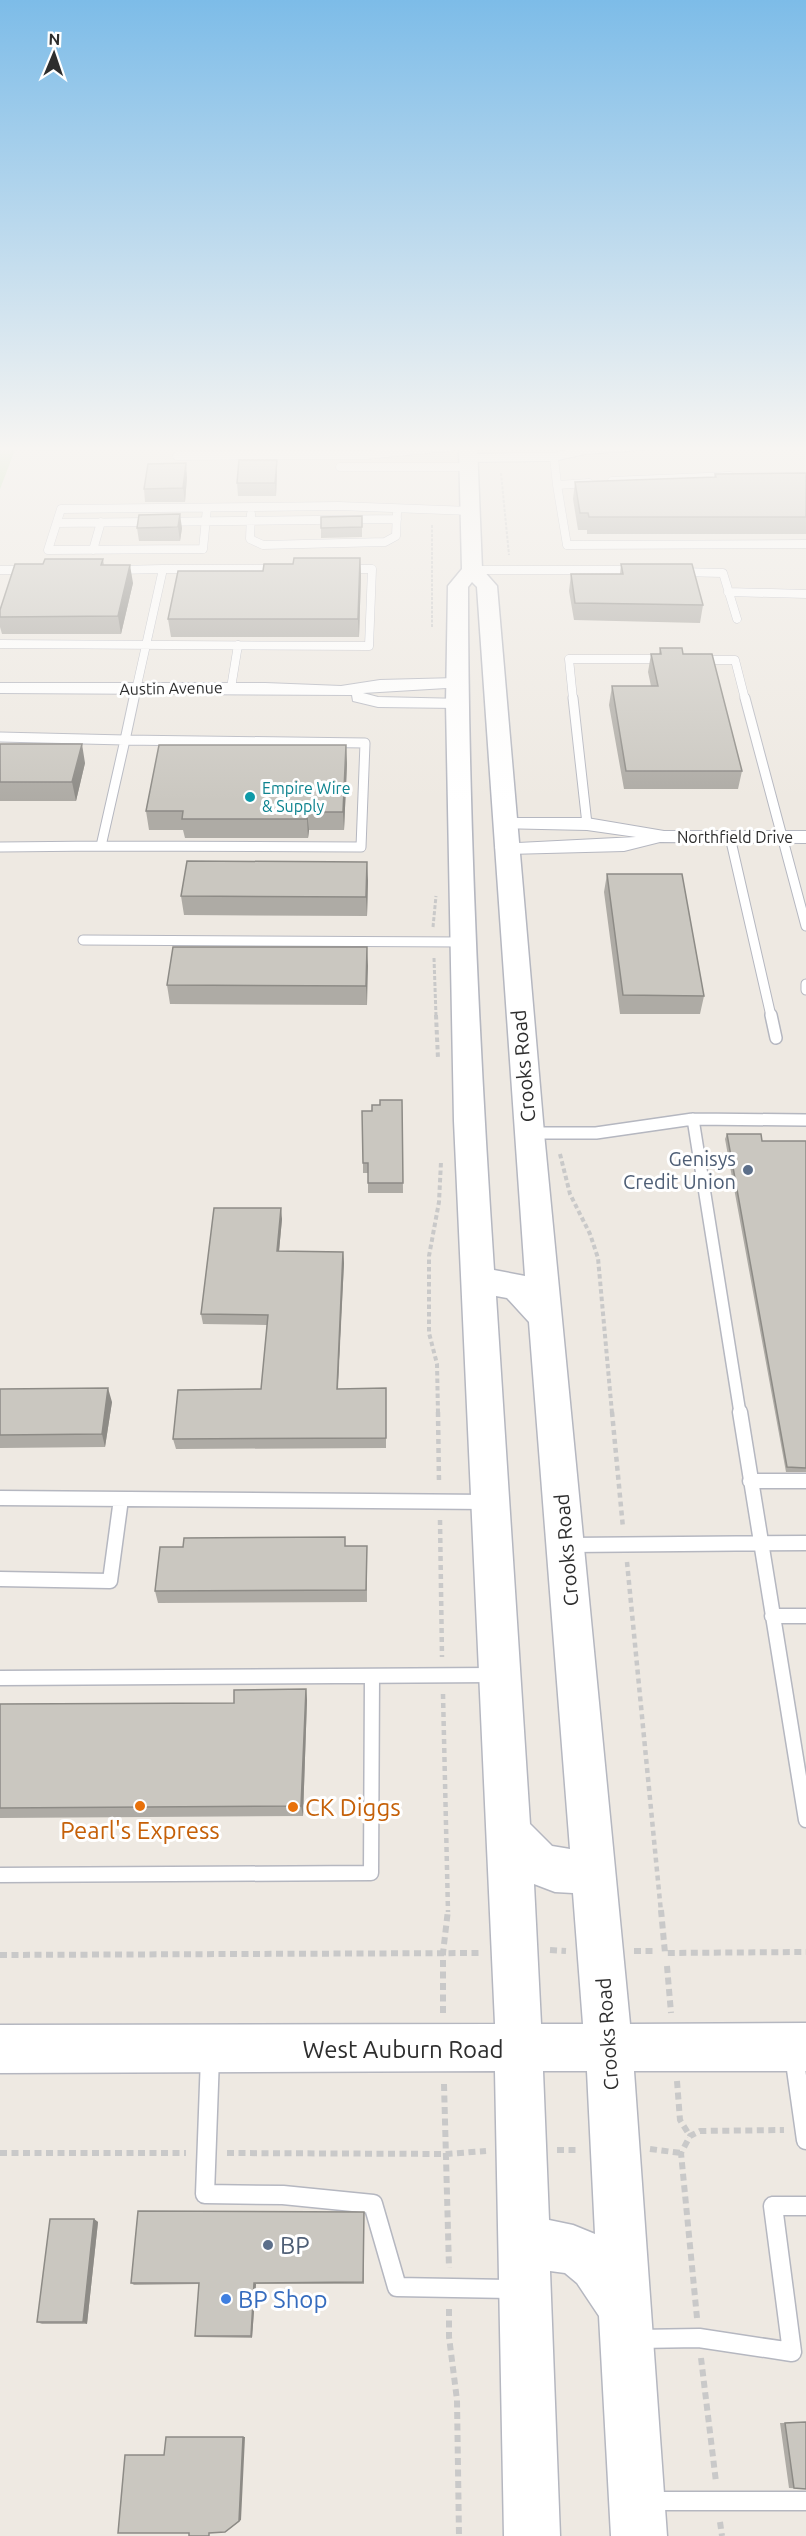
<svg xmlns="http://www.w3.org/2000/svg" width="806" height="2536" viewBox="0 0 806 2536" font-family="Ubuntu,sans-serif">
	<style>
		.green { fill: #b5e1a2 }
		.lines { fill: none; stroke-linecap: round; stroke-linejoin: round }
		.lane-far4-casing { stroke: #b5b7c0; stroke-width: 9 }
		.lane-far3-casing { stroke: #b5b7c0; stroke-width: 11 }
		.lane-far2-casing { stroke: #b5b7c0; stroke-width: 14 }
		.lane-far1-casing { stroke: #b5b7c0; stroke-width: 17 }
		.lane-casing { stroke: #b5b7c0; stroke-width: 21 }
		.street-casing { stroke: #b5b7c0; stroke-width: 2 }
		.secondary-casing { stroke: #b5b7c0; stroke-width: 3 }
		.path-far4 { stroke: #c9c9c9; stroke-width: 2; stroke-dasharray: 3 1.5; stroke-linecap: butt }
		.path-far3 { stroke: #c9c9c9; stroke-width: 3; stroke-dasharray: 4 2; stroke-linecap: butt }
		.path-far2 { stroke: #c9c9c9; stroke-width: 4; stroke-dasharray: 4.5 3; stroke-linecap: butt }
		.path-far1 { stroke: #c9c9c9; stroke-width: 4.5; stroke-dasharray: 5 4; stroke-linecap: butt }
		.path { stroke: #c9c9c9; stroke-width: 6; stroke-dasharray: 7 4.5; stroke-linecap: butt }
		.lane-far4 { stroke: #fff; stroke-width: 8 }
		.lane-far3 { stroke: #fff; stroke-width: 9 }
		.lane-far2 { stroke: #fff; stroke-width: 11 }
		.lane-far1 { stroke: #fff; stroke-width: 14 }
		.lane { stroke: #fff; stroke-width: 18 }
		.street { fill: #fff; fill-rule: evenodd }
		.secondary { fill: #fff; fill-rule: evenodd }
		.wall { fill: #aeaba5 }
		.shaded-wall { fill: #8d8b86 }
		.building { fill: #cac7c0; stroke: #8d8b86; stroke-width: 1.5 }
		.culture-dot { fill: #0f9aa8; stroke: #fff; stroke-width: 2 }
		.service-dot { fill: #5c6f8a; stroke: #fff; stroke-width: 2 }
		.food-dot { fill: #e8710a; stroke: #fff; stroke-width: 2 }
		.shop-dot { fill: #3f7fe0; stroke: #fff; stroke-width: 2 }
		.labels { text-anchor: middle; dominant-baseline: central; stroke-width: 6; stroke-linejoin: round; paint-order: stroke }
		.far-street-label { font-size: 16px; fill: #2e2e2e; stroke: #fff }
		.far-culture-label { font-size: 16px; fill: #0d838f; stroke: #fff; text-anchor: start }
		.street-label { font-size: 20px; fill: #2e2e2e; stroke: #fff }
		.service-label { font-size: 20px; fill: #4e5e75; stroke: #fff; text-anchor: end }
		.near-food-label { font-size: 24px; fill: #c56008; stroke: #fff; text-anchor: start }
		.near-street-label { font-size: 24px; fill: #2e2e2e; stroke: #fff }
		.near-service-label { font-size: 24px; fill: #4e5e75; stroke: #fff; text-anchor: start }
		.near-shop-label { font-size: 24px; fill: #366cbe; stroke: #fff; text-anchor: start }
	</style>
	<rect width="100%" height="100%" fill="#eee9e2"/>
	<path class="green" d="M0 446H62L60 451 15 450 0 489Z"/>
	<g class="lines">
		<g class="lane-far4-casing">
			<path id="lane-far4" d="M177 456 367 455 459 446
				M554 457 557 485
				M340 467H469
				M612 481 730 476
				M589 483 557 485 567 545 806 544
				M207 508 203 549 48 550 61 509 339 506 471 511
				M251 514 250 539 263 545 385 542 396 536 397 512
				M57 523 397 519
				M93 550 101 522
				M0 570H30
				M116 570 163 569
				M472 570H636
				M678 572 723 573 737 619
				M728 592 806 594
				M0 644 369 646 372 569H346
				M698 660H735L745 699
				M231 688 238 645
				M134 699 163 569H278
				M573 699 569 659H665"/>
		</g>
		<g class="lane-far3-casing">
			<path id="lane-far3" d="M573 698 587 824
				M745 698 806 926
				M0 737 125 740
				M125 740 365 743 361 847 101 846Z
				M125 740 134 698
				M730 837 771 1016
				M0 847 101 846
				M83 940 463 942
				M806 984V990"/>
		</g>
		<g class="lane-far2-casing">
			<path id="lane-far2" d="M771 1015 776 1038
				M693 1119 740 1413
				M530 1133H596L693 1119 806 1120"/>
		</g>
		<g class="lane-far1-casing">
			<path id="lane-far1" d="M740 1412 806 1820
				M750 1481H806
				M0 1498 488 1502
				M570 1545 806 1543
				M0 1579 110 1581 121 1499
				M772 1616H806
				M0 1678 494 1675
				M0 1875 371 1873 372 1676"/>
		</g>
		<g class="lane-casing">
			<path id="lane" d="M794 2055 806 2140
				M210 2057 205 2194 283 2195 373 2204 397 2287 513 2289
				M637 2339 699 2338 792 2352 773 2206H806
				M648 2501H806"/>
		</g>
		<g class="street-casing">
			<path id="street" d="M583 446H650L643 450 585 454 554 461 469 462 462 458 469 454 554 453Z
				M457 678 466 683 463 687 363 693 378 697 463 699 466 703 457 708 378 707 353 701 352 695 0 693V683H265L341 686 380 680Z
				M504 818H587L664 831H806V843L660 842 624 851 505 854 495 848 498 844 636 837 587 830 497 828 494 824Z"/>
		</g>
		<g class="secondary-casing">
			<path id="secondary" d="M459 446H477L482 569 497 586 544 1133 630 2024 806 2023V2071H634L667 2536H611L599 2316 577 2283 565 2273 550 2271 560 2536H504L495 2071 0 2073V2025L495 2024 454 1121 446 703 448 586 462 569ZM472 582 477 587 525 1276 494 1270C479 1043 468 814 468 587ZM496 1296 507 1298 529 1322 570 1849 552 1846 530 1824ZM534 1884 555 1892 573 1893 583 2024H541ZM543 2071H587L595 2234 573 2225 549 2220Z"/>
		</g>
		<path class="path-far4" d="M501 473 509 555
			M432 525V628"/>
		<path class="path-far3" d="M433 927 436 896
			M434 958 436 1016"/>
		<path class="path-far2" d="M436 1015 438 1059
			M560 1154 570 1194 590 1234 598 1258 612 1413
			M438 1413 437 1364 429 1333V1256L439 1202 441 1162"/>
		<path class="path-far1" d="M438 1412 439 1483
			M612 1412 623 1528
			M440 1520 442 1657
			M627 1562 661 1912
			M443 1694 448 1912"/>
		<path class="path" d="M661 1910 665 1953 806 1952
			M550 1950 566 1951
			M634 1951H654
			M0 1955 479 1953
			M667 1966 671 2013
			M443 2013V1953L448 1910
			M677 2081 680 2120 690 2136
			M444 2084 449 2268
			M650 2149 681 2153
			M557 2150H579
			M0 2153H186
			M227 2153 447 2154 486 2151
			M449 2309V2337L457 2400 459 2536
			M697 2318 681 2153 690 2136 700 2131 784 2130
			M701 2358 716 2482
			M720 2522 722 2536"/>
		<use href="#lane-far4" class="lane-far4"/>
		<use href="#lane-far3" class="lane-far3"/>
		<use href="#lane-far2" class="lane-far2"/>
		<use href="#lane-far1" class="lane-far1"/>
		<use href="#lane" class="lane"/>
		<use href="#street" class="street"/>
		<use href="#secondary" class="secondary"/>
	</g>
	<path class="wall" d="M277 473 276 496H238L237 483Z
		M806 473V534H587V530H578L573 499 575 482 714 477 715 474Z
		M187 477 185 502H145L144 489Z
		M362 516V537L321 538V517Z
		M137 528H182L180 541H139Z
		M360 558 361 575 359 637H171L168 619 263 571 293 564Z
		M103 559 104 565 133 583 121 634H2L0 627V610L43 564Z
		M621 564 703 605 700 623 574 620 569 591 571 574H620Z
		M660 648 683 654 742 771 738 789H624L609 705 612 686H651L648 672 651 654H659Z
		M0 744 85 763 76 801H0Z
		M346 745 347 764 344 830H309L308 838H185L183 830H149L146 811Z
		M607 874 704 996 700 1014H620L604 892Z
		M368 880 367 916 184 915 181 896Z
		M367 947V1005L170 1004 167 985Z
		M402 1100 403 1193H368V1173H363V1163L372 1111 380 1105Z
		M727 1134 762 1141H806V1472H786L725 1139Z
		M282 1219 279 1251 343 1252 344 1263 338 1389 386 1388V1448L176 1449 173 1439 261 1389 267 1325 203 1324 201 1314Z
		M0 1389 112 1402 105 1447 0 1448Z
		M367 1546V1602L158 1603 155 1591Z
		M306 1689 307 1700 303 1816 0 1818V1704L234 1703Z
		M364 2214V2284H256L252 2338 197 2337 195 2336 199 2284 134 2285 131 2283Z
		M94 2219 98 2222 87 2324H42L37 2322Z
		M780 2423H785L806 2489 789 2488Z"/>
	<path class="shaded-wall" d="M277 460V473L276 496 275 483Z
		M186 463 187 477 185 502 183 488Z
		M180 514 182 528 180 541 178 527Z
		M360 558 361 575 359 637 358 619Z
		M130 565 133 583 121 634 118 616Z
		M82 744 85 763 76 801 72 782Z
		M346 745 347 764 344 830 343 812Z
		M307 812 309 830 308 838 307 819Z
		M367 862 368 880 367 916 366 897Z
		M367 947 368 966 367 1005 366 986Z
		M281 1208 282 1219 278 1262 277 1251Z
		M343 1252 344 1263 337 1399V1389Z
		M108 1388 112 1402 105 1447 102 1434Z
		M306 1689 307 1700 303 1816 301 1806Z
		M94 2219 98 2222 87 2324 83 2322Z
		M254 2283 256 2284 252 2338 251 2336Z
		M243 2437H245L241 2520 225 2532Z"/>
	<path class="building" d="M239 460H277L275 483H237Z
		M186 463 183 488 144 489 148 464Z
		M806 473V517H589L588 513H580L575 482 716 477 715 474Z
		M180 514 178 527 137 528 139 515Z
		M362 516V527L321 528V517Z
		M294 558H360L358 619H168L178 571H263L264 564H293Z
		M45 559H103L101 565H130L118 616 0 617V610L15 564H43Z
		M621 564H692L703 605 575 603 571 574H623Z
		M660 648H682L683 654H712L742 771H626L612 686H658L651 654H661Z
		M0 744H82L72 782H0Z
		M159 745H346L343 812H307V819H182L183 811H146Z
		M187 861 367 862 366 897 181 896Z
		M607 874H682L704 996 623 995Z
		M173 947H367L366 986 167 985Z
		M380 1100H402L403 1183H368V1163H363L362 1111H372V1105H380Z
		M727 1134H761L762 1141H806V1468L787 1467Z
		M214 1208H281L277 1251 343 1252 337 1389 386 1388V1438L173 1439 178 1390 261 1389 268 1315 201 1314Z
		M108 1388 102 1434 0 1435V1389Z
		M345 1537V1546H367L366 1590 155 1591 160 1547H183L184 1538Z
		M306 1689 301 1806 0 1808V1704L234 1703V1690Z
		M138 2211 364 2212 363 2282 254 2283 251 2336H195L199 2283H131Z
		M50 2219H94L83 2322H37Z
		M806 2422V2489L794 2488 785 2423Z
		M166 2437H243L239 2521 225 2532 209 2533V2536H189V2533H118L125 2455H164Z"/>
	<linearGradient id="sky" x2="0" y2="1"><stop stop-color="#7dbce8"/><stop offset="0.56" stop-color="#f7f5f2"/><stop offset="1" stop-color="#f7f5f2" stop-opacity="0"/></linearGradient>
	<rect width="806" height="801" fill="url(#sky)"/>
	<circle class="culture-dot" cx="250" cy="797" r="6"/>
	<g class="service-dot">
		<circle cx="748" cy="1170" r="6"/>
		<circle cx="268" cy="2245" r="6"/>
	</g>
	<g class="food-dot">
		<circle cx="140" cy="1806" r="6"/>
		<circle cx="293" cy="1807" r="6"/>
	</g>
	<circle class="shop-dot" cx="226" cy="2299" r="6"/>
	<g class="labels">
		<g class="far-street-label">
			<text transform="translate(171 688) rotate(-1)">Austin Avenue</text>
			<text x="735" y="837">Northfield Drive</text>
		</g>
		<g class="far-culture-label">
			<text x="262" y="788">Empire Wire<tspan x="262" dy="18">&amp; Supply</tspan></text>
		</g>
		<g class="street-label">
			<text transform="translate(523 1066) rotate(-95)">Crooks Road</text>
			<text transform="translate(566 1550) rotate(-95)">Crooks Road</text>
			<text transform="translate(607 2034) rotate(-94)">Crooks Road</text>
		</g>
		<g class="service-label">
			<text x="736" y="1158">Genisys<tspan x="736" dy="23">Credit Union</tspan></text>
		</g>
		<g class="near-food-label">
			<text x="305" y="1807">CK Diggs</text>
			<text x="140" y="1830" text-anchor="middle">Pearl's Express</text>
		</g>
		<g class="near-street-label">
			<text x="403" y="2049">West Auburn Road</text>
		</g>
		<g class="near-service-label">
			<text x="280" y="2245">BP</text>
		</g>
		<g class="near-shop-label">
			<text x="238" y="2299">BP Shop</text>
		</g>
	</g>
	<g transform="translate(54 54) rotate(2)" stroke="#ffffff" stroke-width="4.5" paint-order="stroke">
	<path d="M0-4.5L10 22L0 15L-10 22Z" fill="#2e2e2e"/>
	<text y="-9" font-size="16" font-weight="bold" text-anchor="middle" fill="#2e2e2e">N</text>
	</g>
</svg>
